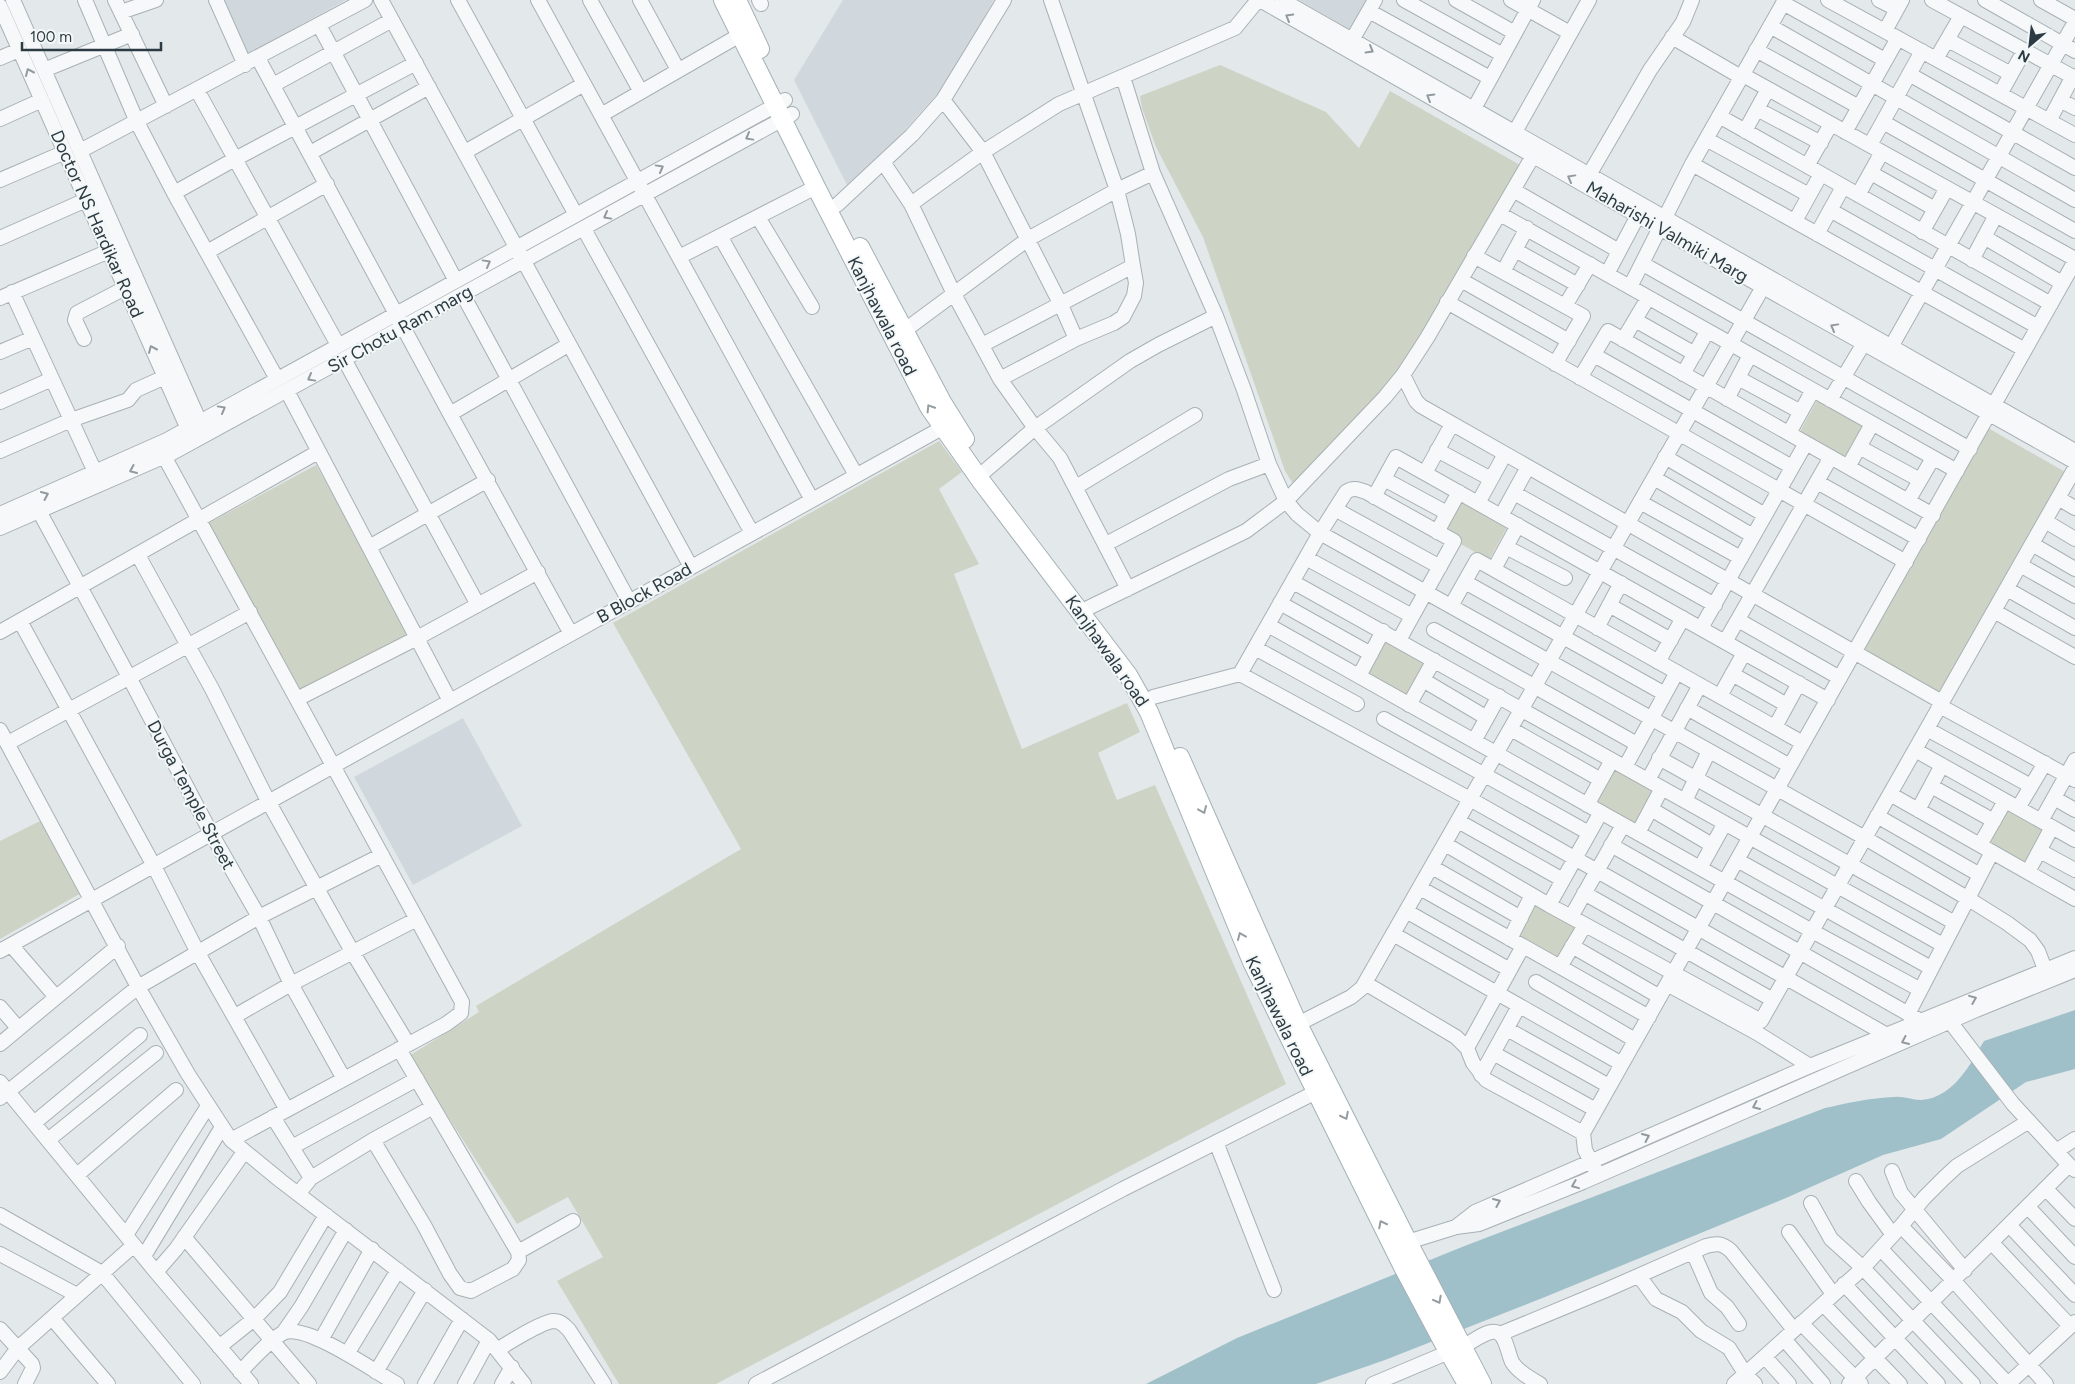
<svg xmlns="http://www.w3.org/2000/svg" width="2075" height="1384" viewBox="0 0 2075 1384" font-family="Figtree,sans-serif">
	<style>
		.built { fill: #d1d8dd }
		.green { fill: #cdd4c5 }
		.water { fill: #a0c0c9 }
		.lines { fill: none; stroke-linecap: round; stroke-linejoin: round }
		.minor-casing { stroke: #a8b1b5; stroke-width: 16 }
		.major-casing { stroke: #a3b0b6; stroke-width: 20 }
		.minor { stroke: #f6f8f9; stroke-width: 14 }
		.major { stroke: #fff; stroke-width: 18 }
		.oneway { stroke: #919a9e }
		.oneway2 { stroke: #969da1 }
		.labels { text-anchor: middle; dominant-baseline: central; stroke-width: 4; stroke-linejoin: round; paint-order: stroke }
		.street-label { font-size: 18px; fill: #2c3b43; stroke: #f3f7f8 }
	</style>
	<rect width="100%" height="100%" fill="#e3e8eb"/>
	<path class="built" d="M223 0H346L247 54Z
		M843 0H994L946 84 898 138 847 185 794 80Z
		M1299 0H1368L1351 30Z
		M463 718 522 826 413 885 354 777Z"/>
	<path class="green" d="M1220 65 1326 112 1359 148 1390 91 1520 165 1408 366 1295 487 1285 471 1203 237 1156 147 1142 108 1140 96Z
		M1819 397 1864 423 1843 460 1798 435Z
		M1988 428 2067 473 1940 696 1862 651Z
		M939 441 962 472 939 489 979 564 954 574 1022 749 1127 703 1140 732 1098 753 1117 800 1155 785 1286 1084 716 1384H619L557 1281 603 1257 568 1197 517 1224 409 1056 479 1012 476 1006 741 849 613 623Z
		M316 465 417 638 297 699 209 523Z
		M1464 497 1510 522 1489 560 1443 534Z
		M1384 636 1430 662 1409 699 1363 674Z
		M1612 764 1658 790 1637 827 1591 802Z
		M2003 806 2049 831 2028 869 1982 843Z
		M44 819 83 892 0 939V841Z
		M1535 901 1581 926 1560 964 1514 938Z"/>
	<path class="water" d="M2075 1010V1069L2026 1082 1941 1139 1883 1155 1786 1198 1545 1297 1385 1360 1316 1384H1146L1237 1338 1462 1247 1825 1108C1848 1103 1870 1098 1894 1097 1903 1096 1912 1100 1921 1100 1953 1098 1970 1065 1984 1041Z"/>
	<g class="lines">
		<g class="minor-casing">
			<path id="minor" d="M13 0 203 429
				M85 0 137 122 174 193 277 379
				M115 0 166 106
				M216 0 245 65
				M381 0 691 567
				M458 0 576 215
				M538 0 812 500
				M590 0 641 92
				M640 0 678 70
				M759 0 761 4
				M1260 0 1763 287 2075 462
				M1282 0 2075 451
				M1404 0 1503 55
				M1456 0 1515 33
				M1511 0 1570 33
				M1828 0 2075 135
				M1879 0 1897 9
				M1932 0 2075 78
				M1985 0 2075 51
				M2041 0 2075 19
				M1783 3 1885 60
				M0 6 191 436
				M1369 11 1490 78
				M121 12 156 0
				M319 25 456 281
				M1770 26 2075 200
				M1885 31 1902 0
				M1672 37 1741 77
				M1948 40 2011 74
				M1348 47 1375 0
				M1756 50 1859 107
				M0 58 19 50
				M258 58 450 414 571 634
				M1936 59 1961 16
				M44 70 132 34
				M1909 74 2075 168
				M1743 75 2075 259
				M1123 77 1153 173 1216 316 1244 390 1269 464 1286 501 1297 514 1320 533 1865 838 1967 898 2007 923 2030 940 2038 951 2049 980
				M273 85 392 20
				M197 90 338 345
				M2000 94 2024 51
				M943 100 983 152 1061 305 1076 339
				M2060 100 2075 108
				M1757 109 1821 143
				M601 115 740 35
				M1470 116 1533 0
				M1719 116 2051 304
				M0 119 42 100
				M2049 121 2073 76
				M1883 122 2075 231
				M1745 131 1768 89
				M1845 132 1898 38
				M1511 139 1589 0
				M1706 139 1809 195
				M1870 145 1922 51
				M80 151 365 0
				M465 152 584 84
				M310 153 429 87
				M883 162 911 204 954 294 1000 379 1035 428 1060 458 1128 589
				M1692 164 2025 350
				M1807 166 1831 124
				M1871 173 1935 209
				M1589 175 1650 70 1683 22 1692 0
				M0 180 65 152
				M1513 190 1619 251
				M174 193 235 159 416 63
				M1858 195 1882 152
				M911 204 983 152 1059 104 1235 28 1258 0
				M837 205 912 135 943 100 1004 0
				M1830 210 2038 327
				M1500 214 1957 471
				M758 217 812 307
				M1795 221 1821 174
				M584 229 752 533
				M1922 232 1947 188
				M1817 234 1843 187
				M720 236 856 475
				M1984 237 2062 283
				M0 238 86 200
				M1515 250 1578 285
				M207 252 327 184
				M1474 256 1583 316 1555 364
				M679 257 816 187
				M1972 260 1996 215
				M1643 264 1970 449
				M1503 272 1527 228
				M1607 274 1642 208
				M1461 280 1569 341
				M1630 287 1692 164 1785 0
				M12 292 95 472
				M463 295 629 601
				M0 298 109 251
				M1447 302 1906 562
				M1565 306 1590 264
				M1635 320 1695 354
				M897 336 1028 239 1117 190 1153 173
				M84 339 75 320 77 313 125 288
				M1623 340 1648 298
				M982 345 1133 266
				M0 352 33 338
				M1887 354 2075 22
				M1594 355 1792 467
				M344 359 478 605
				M1683 374 1707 332
				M1403 375 1416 401 1421 406 1942 702
				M1580 378 1608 331 1933 515
				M1738 378 1801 412
				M1000 379 1076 339 1114 323 1123 317 1134 296 1136 283 1133 266 1128 234 1117 190 1051 0
				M287 391 450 701
				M1727 399 1750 355
				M1830 400 1864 343
				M0 402 52 379
				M450 414 568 345
				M1789 433 1813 390
				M1859 447 1920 480
				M1437 450 1491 479
				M0 451 71 420 128 400 136 390 165 377
				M164 456 462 1002 461 1013 446 1024 231 1140
				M1665 457 1765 515
				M1848 467 1872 424
				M985 471 1035 428 1130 361 1158 345 1216 316
				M1425 473 1452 424
				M1654 478 1753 536
				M1384 479 1447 513
				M1817 482 1919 539
				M1076 487 1195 415
				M1514 493 1715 605
				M1374 497 1396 457 1828 700
				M2058 498 2075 508
				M1908 501 1933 458
				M1640 502 1741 558
				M1478 503 1505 454
				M1335 509 1440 567
				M39 511 129 677 211 833 259 917 291 984 344 1079
				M0 514 167 440 785 100
				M1501 516 1528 467
				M2045 521 2075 539
				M0 528 172 453 792 114
				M1437 532 1459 492
				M1106 544 1229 479 1269 464
				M2032 544 2075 569
				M369 547 488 480
				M1506 547 1565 578
				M138 555 212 689 268 801 353 953 408 1044
				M1306 558 1412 616
				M2020 565 2075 596
				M1494 569 1518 525
				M1293 582 1943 945
				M1465 582 1665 694
				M2007 589 2075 628
				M1280 603 1371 654
				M1609 605 1671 640
				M1451 606 1477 560 1803 743
				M1088 608 1246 531 1286 501 1385 397 1403 375 1427 338 1537 149
				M1994 611 2075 657
				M1738 620 1840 678
				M20 621 154 866 198 953 287 1110
				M1268 625 1812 931 1919 989
				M1597 628 1621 583
				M1701 628 1806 443
				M1434 630 1637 744
				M0 632 318 452
				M1725 642 1831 457
				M1255 648 1357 704
				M1658 662 1683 618
				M1240 674 1470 799 1887 1035
				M1732 674 1787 705
				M1359 676 1383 631
				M1423 680 1487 718
				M1720 696 1744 653
				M1153 697 1240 674 1320 533 1346 492C1353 487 1358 489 1366 492L1454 541 1399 640
				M297 699 417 638 538 572
				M1409 705 1434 660
				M1940 706 2075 780
				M1687 708 1790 766
				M1384 719 1589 833
				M1775 727 1799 683
				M1511 729 1601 780
				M1927 729 2031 786
				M0 730 138 987 188 1074 231 1140 281 1181 489 1340 524 1384
				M1474 741 1499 696
				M8 743 250 612
				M1915 750 2075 840
				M1659 758 1955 923
				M1625 767 1677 672
				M1648 780 1700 685
				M1931 786 1994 821
				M1890 794 2075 899
				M2054 798 2075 810
				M1685 801 1709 751
				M1587 805 1612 760
				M2018 808 2045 763
				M1651 809 1712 845
				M1918 810 1942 765
				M1877 816 1980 875
				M1458 821 1563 880
				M2041 821 2075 760
				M1638 833 1662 788
				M1445 844 1549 905 1761 1021 2075 468
				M1611 845 1921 1021
				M1980 845 2005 801
				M2040 851 2075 870
				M1737 860 1931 968
				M1432 867 1521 918
				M1700 868 1725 823
				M2028 872 2052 827
				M1420 888 1649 1017
				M1584 893 1773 1000
				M1549 905 1601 812
				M1406 911 1510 970
				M1571 917 1623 825
				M1393 934 1622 1064
				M1510 939 1532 895
				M11 945 56 997
				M1572 946 1660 997
				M0 951 951 423
				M1560 967 1585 925
				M1536 982 1635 1040
				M1365 983 1456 1037 1467 1048 1473 1063 1486 1080 1583 1133
				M1667 984 1757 1033 1810 1066
				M0 1007 18 1028
				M1908 1014 1992 852
				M1945 1015 2013 1104 2069 1165 2075 1170
				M235 1016 291 984 417 919
				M1298 1024 1351 997 1362 988 1767 280
				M1507 1029 1609 1086
				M0 1044 118 946
				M1467 1048 1523 946
				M399 1049 518 1252 519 1260 513 1269 471 1291 460 1288 450 1274 424 1225 373 1140 433 1107
				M1493 1053 1596 1110
				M1481 1075 1519 1006
				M0 1082 156 1272 251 1384
				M0 1098 138 987 259 917 382 855
				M273 1117 311 1178
				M34 1123 140 1035
				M48 1140 156 1053
				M1216 1142 1274 1290
				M292 1147 417 1079
				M2056 1151 2075 1139
				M1892 1171 1901 1193 1965 1270
				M77 1175 176 1090
				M1598 1175 1585 1150 1583 1133 2075 261
				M1856 1181 1869 1202 1893 1235
				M2046 1189 2075 1219
				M298 1194 311 1178 373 1140
				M1811 1203 1831 1239 1863 1268 1973 1384
				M2028 1207 2075 1257
				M0 1215 102 1273 193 1384
				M2009 1225 2075 1295
				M1457 1226 1475 1212 1810 1066 2075 958
				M1901 1226 1954 1281 2046 1384
				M1789 1232 1833 1294
				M126 1235 208 1106
				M184 1237 309 1384
				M1992 1243 2070 1326
				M1398 1245 1456 1227 1479 1224 1583 1182 1976 1010 2075 970
				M1881 1249 2008 1384
				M518 1252 573 1221
				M1693 1252 1711 1293 1727 1307 1739 1324
				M0 1254 77 1295
				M144 1256 222 1127
				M156 1272 176 1249 244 1152
				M1639 1276 1656 1299 1682 1312 1701 1331 1729 1348 1746 1375 1755 1384
				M1844 1284 1938 1384
				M1823 1304 1900 1384
				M52 1318 108 1384
				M1801 1323 1861 1384
				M0 1329 32 1364 33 1368 25 1384
				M283 1333 301 1307 346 1230
				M1500 1334 1606 1290 1706 1246C1717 1243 1722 1243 1731 1251L1794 1330
				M1784 1339 1823 1384
				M321 1340 372 1249
				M1464 1346C1472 1342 1487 1330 1496 1332 1506 1334 1508 1354 1512 1362 1518 1372 1531 1379 1540 1384
				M219 1347 254 1319 280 1292 326 1215
				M497 1350C508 1343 542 1322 553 1321 561 1321 564 1325 569 1330L604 1384
				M347 1354 398 1270
				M1765 1357 1789 1384
				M0 1372 18 1348 134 1245
				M240 1372C252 1360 269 1340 283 1333 305 1322 375 1372 397 1384
				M376 1372 425 1290
				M425 1384 462 1319
				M465 1384 489 1340
				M502 1384 512 1367
				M756 1384 1123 1189 1324 1088
				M1373 1384 1449 1352
				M1734 1384 1863 1268 1901 1226 1924 1198 1944 1178 1957 1166 2029 1121
				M1849 1384 2069 1165
				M2008 1384 2075 1322"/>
		</g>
		<g class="major-casing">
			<path id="major" d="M723 0 816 187 929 407 981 481 1128 675 1149 712 1252 962 1403 1267 1443 1342 1467 1384
				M737 0 760 49
				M860 247 942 402 965 439
				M1180 757 1298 1024 1408 1242 1482 1384"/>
		</g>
		<use href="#minor" class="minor"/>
		<use href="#major" class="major"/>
	</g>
	<defs><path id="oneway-chevron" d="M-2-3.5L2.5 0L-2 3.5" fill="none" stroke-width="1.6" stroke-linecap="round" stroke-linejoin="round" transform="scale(1.25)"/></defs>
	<g class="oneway">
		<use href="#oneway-chevron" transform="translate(1289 17) rotate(-150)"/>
		<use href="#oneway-chevron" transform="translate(1370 50) rotate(30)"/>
		<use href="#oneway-chevron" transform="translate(29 72) rotate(-114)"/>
		<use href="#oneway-chevron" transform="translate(1430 97) rotate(-150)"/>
		<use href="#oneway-chevron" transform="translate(749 137) rotate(151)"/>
		<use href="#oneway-chevron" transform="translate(660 168) rotate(-29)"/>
		<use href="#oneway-chevron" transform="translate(1571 178) rotate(-151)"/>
		<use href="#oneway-chevron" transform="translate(607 216) rotate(151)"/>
		<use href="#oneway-chevron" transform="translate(487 263) rotate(-29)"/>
		<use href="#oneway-chevron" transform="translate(1834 327) rotate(-151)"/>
		<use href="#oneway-chevron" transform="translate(152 349) rotate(-114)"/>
		<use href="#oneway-chevron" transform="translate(311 378) rotate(151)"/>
		<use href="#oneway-chevron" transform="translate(222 409) rotate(-29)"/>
		<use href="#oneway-chevron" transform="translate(133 470) rotate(156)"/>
		<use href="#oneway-chevron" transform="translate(45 495) rotate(-24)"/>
		<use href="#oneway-chevron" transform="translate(1973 999) rotate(-22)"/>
		<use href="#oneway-chevron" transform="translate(1905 1041) rotate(156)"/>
		<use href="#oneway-chevron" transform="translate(1756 1106) rotate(156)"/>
		<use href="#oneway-chevron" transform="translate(1646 1137) rotate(-24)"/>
		<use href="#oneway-chevron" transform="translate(1575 1185) rotate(158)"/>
		<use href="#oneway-chevron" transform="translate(1497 1202) rotate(-23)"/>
	</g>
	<g class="oneway2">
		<use href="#oneway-chevron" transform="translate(930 408) rotate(-122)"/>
		<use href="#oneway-chevron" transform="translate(1203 810) rotate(67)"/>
		<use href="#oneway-chevron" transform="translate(1241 936) rotate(-113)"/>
		<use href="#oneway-chevron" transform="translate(1345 1116) rotate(63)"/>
		<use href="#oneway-chevron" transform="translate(1382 1224) rotate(-117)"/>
		<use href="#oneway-chevron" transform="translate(1438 1300) rotate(62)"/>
	</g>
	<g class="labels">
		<g class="street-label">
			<text transform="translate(97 224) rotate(66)">Doctor NS Hardikar Road</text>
			<text transform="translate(1667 232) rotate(30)">Maharishi Valmiki Marg</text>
			<text transform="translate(882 316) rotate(63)">Kanjhawala road</text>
			<text transform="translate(400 329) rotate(-29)">Sir Chotu Ram marg</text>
			<text transform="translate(644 593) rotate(-29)">B Block Road</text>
			<text transform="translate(1107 651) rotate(55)">Kanjhawala road</text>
			<text transform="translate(191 795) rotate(62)">Durga Temple Street</text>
			<text transform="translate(1279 1016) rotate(64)">Kanjhawala road</text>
		</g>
	</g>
	<g transform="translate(2030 45) rotate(208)" stroke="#f3f7f8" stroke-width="4" paint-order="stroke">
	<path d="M0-4L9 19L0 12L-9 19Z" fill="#2c3b43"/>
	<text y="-8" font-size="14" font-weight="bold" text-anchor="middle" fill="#2c3b43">N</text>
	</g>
	<path d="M22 42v8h139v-8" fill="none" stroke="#2c3b43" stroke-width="2.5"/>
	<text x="30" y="42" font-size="15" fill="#2c3b43" stroke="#f3f7f8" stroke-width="4" paint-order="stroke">100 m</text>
</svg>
